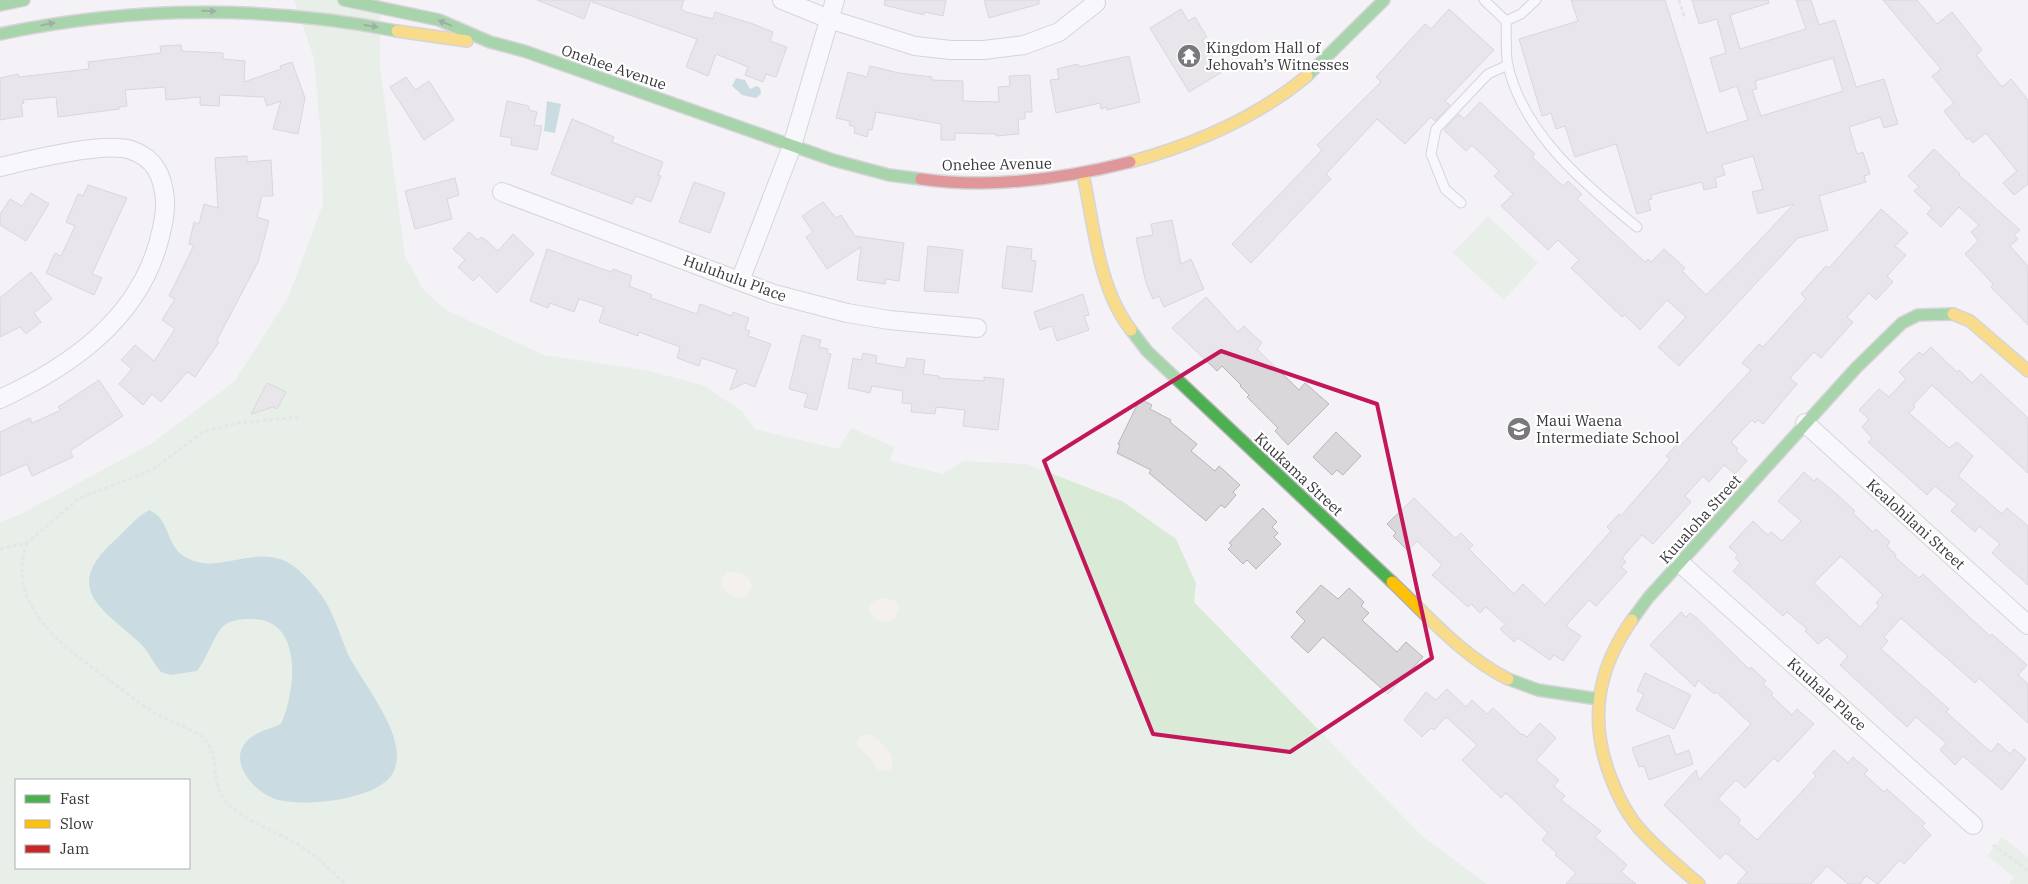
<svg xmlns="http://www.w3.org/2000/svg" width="2028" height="884" font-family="'IBM Plex Serif',serif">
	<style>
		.green { fill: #d9ead7; fill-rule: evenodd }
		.sand { fill: #f3eddb }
		.water { fill: #97c2c5 }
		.building { fill: #d9d7da; stroke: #b8b6b9; fill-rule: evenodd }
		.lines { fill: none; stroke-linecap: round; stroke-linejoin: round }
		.lane-casing { stroke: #b1b0b3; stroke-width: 11 }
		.street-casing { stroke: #b1b0b3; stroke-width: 20 }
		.fast-casing { stroke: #b1b0b3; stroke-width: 14 }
		.slow-casing { stroke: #b1b0b3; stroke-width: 14 }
		.jam-casing { stroke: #b1b0b3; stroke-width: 14 }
		.path { stroke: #d4d4d5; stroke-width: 3; stroke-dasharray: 4 2.5; stroke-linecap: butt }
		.lane { stroke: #fdfdfe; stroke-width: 9 }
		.street { stroke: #fdfdfe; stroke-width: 18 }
		.fast { stroke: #4caf50; stroke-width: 11 }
		.slow { stroke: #ffc107; stroke-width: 11 }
		.jam { stroke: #c62828; stroke-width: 11 }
		.oneway { fill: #3d5a40 }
		.marked { fill: none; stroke: #c2185b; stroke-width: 4; stroke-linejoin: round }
		.labels { text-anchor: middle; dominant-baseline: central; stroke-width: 4.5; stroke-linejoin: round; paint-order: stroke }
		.poi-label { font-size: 15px; fill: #373639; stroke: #fff; text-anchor: start }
		.street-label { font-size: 15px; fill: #373639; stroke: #fff }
	</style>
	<rect width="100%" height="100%" fill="#f4f2f7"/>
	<g class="green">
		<path d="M294 0H380V66L405 256 423 289 446 310 544 355 645 370 703 385 742 411 755 429 838 449 851 428 895 447 889 461 943 474 963 461 1027 464 1122 501 1176 539 1196 583 1194 602 1423 837 1487 884H0V522L19 515 151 444 234 382 288 298 323 204 321 139 314 58ZM16 780H189V868H16Z"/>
		<polygon points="1488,216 1538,263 1504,300 1453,253"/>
		<polygon points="2002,837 2028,857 2028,884 2009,884 2014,877 1987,856"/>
	</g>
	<g class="sand">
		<path d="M728 571C740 572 748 573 752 586L747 596C735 600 728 595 721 586V579Z"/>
		<path d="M887 598 895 601 899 607 895 619 889 622 874 619 868 609C872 601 878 598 887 598Z"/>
		<path d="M870 734C881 741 899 756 890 770L884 771 877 769 871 759 857 746V740L861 735Z"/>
	</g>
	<g class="water">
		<polygon points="736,78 745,80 750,89 757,86 760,88 761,94 756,98 742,95 732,86"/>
		<polygon points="547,101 561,104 555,133 544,131"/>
		<path d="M149 510C172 520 164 546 187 558 219 575 252 545 287 562 299 568 314 585 322 596 334 613 340 636 348 654 363 685 409 736 394 771 381 800 306 807 279 800 257 795 226 763 247 741 255 732 270 729 281 724 296 690 304 619 251 619 241 619 229 620 222 627 212 640 207 658 197 671L171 675 161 672C153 663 149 652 141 644 102 608 61 589 115 540 127 529 135 518 149 510Z"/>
	</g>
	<g class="building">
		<polygon points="537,0 591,0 584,19"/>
		<polygon points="592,0 684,0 681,9 686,12 713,19 715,12 753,24 773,32 770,41 787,47 776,77 766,74 763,82 745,75 748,67 716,54 708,76 686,67 697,39 592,2"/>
		<polygon points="885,0 946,0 943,16 925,12 924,15 884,5"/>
		<polygon points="984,0 1039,0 1039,4 989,18"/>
		<path d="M1571 0H1665L1707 133 1748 120 1737 86 1720 92 1710 58 1726 53 1717 19 1699 24 1692 0H1768L1769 3 1730 15 1740 49 1806 29 1796 0H1811L1819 25 1835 20 1856 87 1884 79 1898 124 1884 128 1880 117 1849 127 1857 154 1863 152 1870 174 1864 176 1866 182 1819 196 1828 230 1798 238 1679 366 1658 347 1686 317 1667 300 1640 330 1625 315 1622 317 1571 268 1579 260 1558 240 1548 250 1501 206 1513 194 1494 176 1499 171 1472 145 1466 151 1444 130 1459 114 1464 119 1480 102 1535 154 1532 157 1563 186 1568 181 1582 194 1577 199 1645 262 1648 259 1651 262 1664 249 1685 268 1682 271 1706 295 1740 261 1794 204 1758 214 1752 192 1763 189 1753 156 1722 165 1725 175 1715 178 1717 187 1704 190 1702 182 1651 195 1652 199 1648 200 1651 210 1637 214 1616 144 1575 157 1565 126 1556 129 1551 113 1542 116 1519 39 1578 21ZM1833 58 1843 91 1761 116 1752 90 1757 89 1755 81Z"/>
		<polygon points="1883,0 1917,0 1937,24 1952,12 1982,50 1976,55 2002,87 2011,79 2028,100 2028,184 2014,195 2003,183 2017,171 1986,133 1973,143 1969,138 1967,140 1944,111 1954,103 1932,76 1941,69"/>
		<polygon points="1181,9 1188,21 1195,17 1207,37 1202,40 1222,72 1189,92 1150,28"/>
		<polygon points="1449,9 1494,50 1445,101 1450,105 1435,121 1431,117 1405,144 1377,119 1326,174 1331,179 1251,263 1232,244 1322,150 1317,145 1381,82 1376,77 1425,24 1431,29"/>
		<polygon points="181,45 182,51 223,53 223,59 245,61 244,82 281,69 280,66 292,62 305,98 298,134 273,129 281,101 267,106 264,97 220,95 219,106 200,105 200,97 166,100 165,87 125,90 127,106 119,107 119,109 58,117 56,97 23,100 24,103 21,104 23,116 0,120 0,78 18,74 19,77 89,69 88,62 161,53 160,46"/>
		<polygon points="1129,56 1140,102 1107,110 1106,107 1101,109 1100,103 1056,113 1050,80 1059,79 1057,69 1078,64 1079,67"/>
		<polygon points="870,66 899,73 932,77 932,80 963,81 963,101 999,102 998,87 1010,86 1009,76 1030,75 1032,112 1025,112 1025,119 1018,119 1019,134 996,136 996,134 955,133 955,140 941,140 941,124 876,112 872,130 869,129 867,137 854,133 855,127 849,125 850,121 836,118 848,72 867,77"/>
		<polygon points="406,77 415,90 429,81 454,120 424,140 390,87"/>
		<polygon points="507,101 529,106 529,110 537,112 534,125 542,126 537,150 511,145 512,138 500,136"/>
		<polygon points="572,119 614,137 612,142 663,162 658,175 661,176 651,202 636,196 632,204 551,174"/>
		<polygon points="1934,149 1960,174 1959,175 2020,230 2014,235 2018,239 2010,246 2028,266 2028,325 1991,287 1993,284 1965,254 1978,241 1971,232 1979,225 1959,207 1941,227 1927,214 1932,208 1914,191 1919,187 1908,176"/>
		<polygon points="247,156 247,162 271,160 273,196 262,196 257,217 269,221 258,262 217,340 219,342 195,377 187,372 161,402 152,394 143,405 119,384 132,369 121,360 135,345 154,361 175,329 162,320 175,299 169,296 194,245 189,244 194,222 199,224 204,204 218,208 215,158"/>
		<polygon points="455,178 459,195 447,199 452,219 415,229 405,191"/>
		<polygon points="694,182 725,193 710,233 679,222"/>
		<polygon points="88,185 127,198 92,274 102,278 94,295 46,273 55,253 61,256 75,226 66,222 78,194 83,196"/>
		<polygon points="31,193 49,204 26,241 0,225 0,214 10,199 22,206"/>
		<polygon points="823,202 836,218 841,215 855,236 904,243 899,281 886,279 885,284 857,280 861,247 827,269 806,237 813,232 802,216"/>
		<polygon points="1881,209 1908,233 1895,246 1906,255 1887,276 1893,282 1876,300 1869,293 1847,317 1853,322 1821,358 1814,352 1790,378 1797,384 1763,424 1758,420 1755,423 1752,420 1731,442 1738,449 1736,451 1747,461 1735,474 1724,465 1709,482 1703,476 1685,496 1691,502 1653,544 1642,535 1622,558 1626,562 1621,567 1627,572 1596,606 1589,600 1566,626 1581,636 1563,661 1554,655 1550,660 1518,638 1514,642 1500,629 1505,624 1486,607 1480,613 1471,604 1468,607 1432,575 1442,565 1417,541 1408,551 1393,536 1396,533 1387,524 1414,498 1455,538 1461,533 1473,545 1469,549 1514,594 1523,584 1545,605 1611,531 1607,527 1619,514 1621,516 1670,459 1666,456 1679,442 1682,444 1751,370 1742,363 1759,344 1763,347 1806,299 1801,294 1826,266 1829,268"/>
		<polygon points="1172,220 1181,264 1191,259 1204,289 1164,307 1159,296 1153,299 1146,283 1136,238 1153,235 1151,224"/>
		<polygon points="469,232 478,240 481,237 486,240 498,251 513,234 534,254 497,293 479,275 473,281 458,267 465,260 453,249"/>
		<polygon points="928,246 963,250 958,293 924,291"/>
		<polygon points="1007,246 1032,249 1031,260 1036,261 1032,292 1002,288"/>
		<polygon points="547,249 611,272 613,269 632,276 629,286 652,295 651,298 697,314 700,304 732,316 733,312 749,318 745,329 750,331 748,336 771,344 755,387 745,383 730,390 737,370 702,358 699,366 677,358 680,347 639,332 638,336 599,322 604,307 579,299 574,312 550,303 548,308 530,301"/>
		<polygon points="31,272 52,299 34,313 41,322 26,334 20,327 0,337 0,298"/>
		<polygon points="1083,294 1089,315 1084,316 1089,330 1057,341 1052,326 1040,330 1034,312"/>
		<polygon points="1206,297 1238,332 1244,326 1262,343 1257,349 1299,390 1305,383 1329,404 1288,445 1275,431 1278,428 1247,397 1249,395 1240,386 1241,385 1222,366 1217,371 1172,328"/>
		<polygon points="802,335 821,340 819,347 828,349 827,353 831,354 817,410 804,407 808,394 789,389"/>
		<polygon points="1931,347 1957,372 1959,370 1972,383 1981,374 2028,418 2028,473 1932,385 1913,405 1915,407 1909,413 1949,448 1957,442 1973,456 1958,476 2002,514 2007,508 2028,526 2028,585 1992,553 2000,544 1979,526 1975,532 1951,511 1957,504 1935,486 1927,495 1868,442 1872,438 1862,427 1869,419 1859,410 1879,389 1889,397 1906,379 1899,372 1919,352 1923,355"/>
		<polygon points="863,353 877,356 876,363 905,368 907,358 925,360 923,374 939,376 939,378 984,381 984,377 1004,379 998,430 963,426 965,410 936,407 935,414 911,412 912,404 902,403 903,391 872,386 870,393 848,388 853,358 861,360"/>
		<polygon points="99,380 123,416 70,451 73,457 32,476 27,464 0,476 0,432 30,418 32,423 61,410 58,407"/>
		<polygon points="267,383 286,392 277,409 273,407 251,414"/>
		<polygon points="1140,399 1152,405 1150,409 1171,420 1170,422 1197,444 1191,451 1215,471 1219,466 1240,485 1233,492 1236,495 1225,508 1221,505 1206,521 1149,473 1151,470 1117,453 1120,445 1118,444"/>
		<polygon points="1336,432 1361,456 1343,475 1337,470 1332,475 1313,457"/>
		<path d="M1804 472 1814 481 1817 478 1840 497 1855 511 1853 513 1873 532 1876 529 1890 542 1887 546 1896 555 1895 557 1919 578 1923 574 1990 636 1992 634 2027 665 2018 675 2028 684V723L1979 678 1975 683 1901 618 1884 637 1888 641 1881 649 1949 709 1946 712 1991 752 1998 743 2010 754 2014 749 2026 759 2002 790 1963 756 1955 765 1940 750 1946 743 1916 717 1907 727 1840 665 1848 656 1827 637 1818 644 1805 631 1807 629 1787 612 1783 616 1733 571 1740 563 1735 558 1738 555 1729 547 1753 521 1768 535 1771 532 1782 541 1801 521 1778 501ZM1841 556 1883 595 1876 603 1879 606 1860 627 1814 583Z"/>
		<polygon points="1263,508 1277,522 1272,527 1278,533 1274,537 1281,544 1256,569 1247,560 1243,564 1228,549 1232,545 1229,543"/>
		<polygon points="1321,585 1338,599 1349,588 1364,602 1361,606 1369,613 1362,620 1397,652 1406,642 1423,657 1388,694 1323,637 1308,653 1291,637 1305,621 1296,612"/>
		<polygon points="1681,612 1686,617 1690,613 1697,618 1749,669 1751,667 1766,681 1763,684 1773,693 1771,695 1792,715 1797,709 1814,724 1778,762 1774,758 1745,788 1736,780 1718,799 1741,820 1738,823 1757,840 1816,776 1813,773 1834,750 1848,763 1853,757 1868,770 1864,774 1884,792 1887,789 1925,823 1922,826 1931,835 1904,864 1900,860 1878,884 1866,876 1860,884 1848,884 1827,866 1811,884 1737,884 1747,872 1726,853 1720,859 1664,805 1696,770 1699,780 1751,724 1716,692 1714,694 1698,680 1695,687 1650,645"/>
		<polygon points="1645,673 1691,695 1674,729 1636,710 1644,694 1637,691"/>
		<polygon points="1447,689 1466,707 1472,700 1487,714 1493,708 1522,735 1523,734 1527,737 1540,723 1556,738 1536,760 1559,780 1554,786 1565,796 1561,800 1601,831 1595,837 1627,865 1621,872 1636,884 1566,884 1576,873 1555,855 1557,853 1542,840 1548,833 1506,793 1501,798 1462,760 1477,745 1446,717 1434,730 1431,728 1422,737 1404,720 1426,692 1436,700"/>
		<polygon points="1669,735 1676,755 1689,750 1693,764 1649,780 1644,766 1639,767 1632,748"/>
	</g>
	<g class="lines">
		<g class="lane-casing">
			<g id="lane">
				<path d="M1484 0 1506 21C1507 35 1505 52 1508 66 1524 134 1585 185 1637 227"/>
				<polyline points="1506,21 1521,14 1536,0"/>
				<polyline points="1461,203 1445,189 1431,154 1436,129 1488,74 1508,65"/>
			</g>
		</g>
		<g class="street-casing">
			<g id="street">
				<polyline points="782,0 829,19 915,46 951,50 984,50 1024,45 1059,32 1096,3"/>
				<path d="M0 167C29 160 105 141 131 150 155 158 163 176 165 200 166 215 162 230 158 244 136 321 69 367 0 399"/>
				<polyline points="502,192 774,294 847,313 889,320 977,328"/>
				<polyline points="740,281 792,146 835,0"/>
				<polyline points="1805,423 2028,625"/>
				<polyline points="1680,563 1973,825"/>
			</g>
		</g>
		<g class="fast-casing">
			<g id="fast">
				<polyline points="344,0 439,20 490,42 524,51 833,160 889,175 921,179"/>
				<polyline points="0,5 24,0"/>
				<path d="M0 34C133 6 264 5 397 31"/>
				<polyline points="1307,76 1384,0"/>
				<polyline points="1131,330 1147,351 1392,582"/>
				<polyline points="1632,620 1648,598 1856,368 1902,323 1918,315 1953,314"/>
				<polyline points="1508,679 1538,690 1598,699"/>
			</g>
		</g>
		<g class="slow-casing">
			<g id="slow">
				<polyline points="397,31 467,41"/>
				<path d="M1130 162C1193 145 1256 118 1307 76"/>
				<path d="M1083 174C1094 225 1098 288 1131 330"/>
				<polyline points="1953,314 1970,321 2028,371"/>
				<path d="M1392 582C1428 616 1463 657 1508 679"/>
				<path d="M1632 620C1599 667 1589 715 1608 770 1615 790 1624 810 1638 827 1656 848 1678 866 1699 884"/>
			</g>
		</g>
		<g class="jam-casing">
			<path id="jam" d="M921 179C990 189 1063 179 1130 162"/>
		</g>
		<g class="path">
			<polyline points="1679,0 1685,19"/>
			<path d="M27 543C4 606 64 647 109 680 125 691 141 706 159 715 171 722 196 730 205 740 220 755 210 783 225 800 246 825 277 830 302 847 318 857 331 872 346 884"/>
			<polyline points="0,549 27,543 78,499 152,470 203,432 237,423 299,417"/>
			<polyline points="1993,845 2028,870"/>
		</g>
		<use href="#lane" class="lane"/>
		<use href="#street" class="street"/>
		<use href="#fast" class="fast"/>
		<use href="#slow" class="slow"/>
		<use href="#jam" class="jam"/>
	</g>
	<defs><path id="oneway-solid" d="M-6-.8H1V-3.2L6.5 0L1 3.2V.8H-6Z" transform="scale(1.25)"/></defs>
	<g class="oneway">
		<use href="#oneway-solid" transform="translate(209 11) rotate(1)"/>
		<use href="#oneway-solid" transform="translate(445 23) rotate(-158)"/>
		<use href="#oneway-solid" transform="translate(48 24) rotate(-11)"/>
		<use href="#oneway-solid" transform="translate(371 26) rotate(9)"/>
	</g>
	<path d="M0 0H2028V884H0ZM1221 351 1377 404 1432 658 1290 752 1153 734 1044 461Z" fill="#f4f2f7" fill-opacity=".55" fill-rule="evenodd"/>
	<path class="marked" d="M1221 351 1377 404 1432 658 1290 752 1153 734 1044 461Z"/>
	<defs>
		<g id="temple-disc" transform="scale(1.25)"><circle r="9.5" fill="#79787c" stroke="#fff"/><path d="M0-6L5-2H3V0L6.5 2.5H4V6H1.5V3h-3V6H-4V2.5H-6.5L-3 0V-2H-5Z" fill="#fff"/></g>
		<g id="school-disc" transform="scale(1.25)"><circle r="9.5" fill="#79787c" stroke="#fff"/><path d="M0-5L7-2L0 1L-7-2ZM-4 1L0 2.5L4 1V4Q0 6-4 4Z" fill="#fff"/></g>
	</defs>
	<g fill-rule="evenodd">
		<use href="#temple-disc" x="1189" y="56"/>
		<use href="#school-disc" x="1519" y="429"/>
	</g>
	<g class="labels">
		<g class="poi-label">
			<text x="1206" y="47">Kingdom Hall of<tspan x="1206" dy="17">Jehovah’s Witnesses</tspan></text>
			<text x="1536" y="420">Maui Waena<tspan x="1536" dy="17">Intermediate School</tspan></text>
		</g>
		<g class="street-label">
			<text transform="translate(614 67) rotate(19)">Onehee Avenue</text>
			<text transform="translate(997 164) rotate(-1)">Onehee Avenue</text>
			<text transform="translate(735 278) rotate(20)">Huluhulu Place</text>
			<text transform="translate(1299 474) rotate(43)">Kuukama Street</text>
			<text transform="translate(1700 519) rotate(-48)">Kuualoha Street</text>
			<text transform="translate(1916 524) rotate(42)">Kealohilani Street</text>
			<text transform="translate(1827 694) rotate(42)">Kuuhale Place</text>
		</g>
	</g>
	<rect x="15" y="779" width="175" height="90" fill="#ffffff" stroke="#afafb0"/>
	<rect x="25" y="795" width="25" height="8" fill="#4caf50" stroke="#afafb0"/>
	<text x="60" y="804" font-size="15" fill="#373639">Fast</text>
	<rect x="25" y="820" width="25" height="8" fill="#ffc107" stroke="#afafb0"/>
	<text x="60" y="829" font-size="15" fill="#373639">Slow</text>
	<rect x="25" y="845" width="25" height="8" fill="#c62828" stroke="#afafb0"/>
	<text x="60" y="854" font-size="15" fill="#373639">Jam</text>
</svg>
